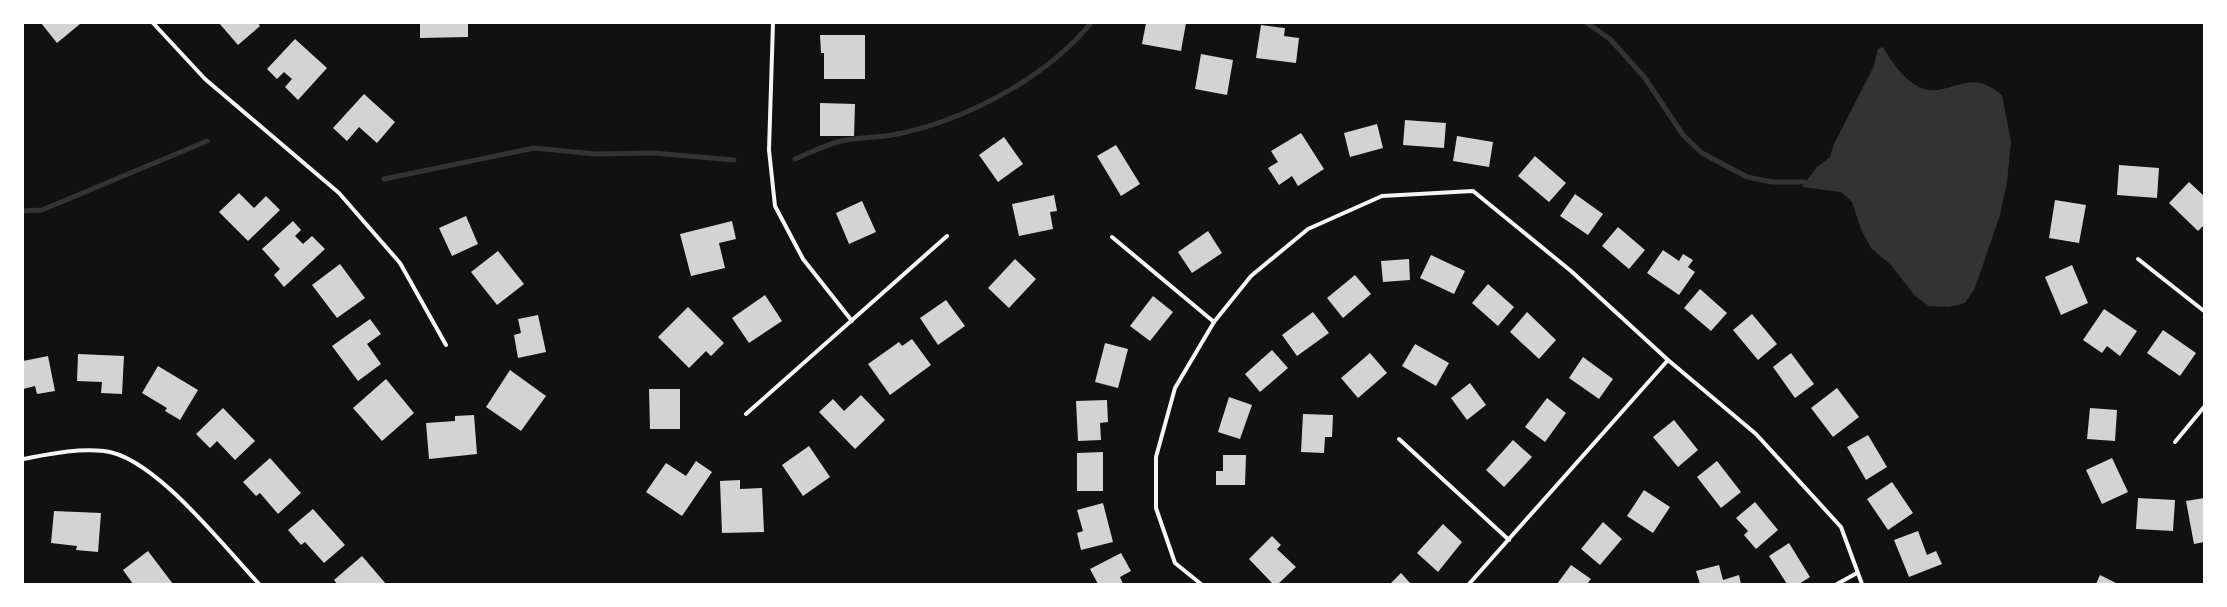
<svg xmlns="http://www.w3.org/2000/svg" width="2227" height="607" font-family="'Crimson Pro',serif">
	<style>
		.water { fill: #333 }
		.lines { fill: none; stroke-linecap: round; stroke-linejoin: round }
		.stream { stroke: #333; stroke-width: 5 }
		.building { fill: #d3d3d3 }
		.minor { stroke: #f5f5f5; stroke-width: 4 }
	</style>
	<rect width="100%" height="100%" fill="#111"/>
	<path class="water" d="M1883 47C1893 65 1913 94 1938 90 1967 84 1976 74 2002 95L2011 142 2007 182 2000 215 1975 288 1965 303 1949 307 1929 306 1915 296 1892 266 1871 248 1861 229 1852 202 1841 192 1802 187 1816 168 1830 157 1834 144 1874 66 1878 49Z"/>
	<g class="lines">
		<g class="stream">
			<polyline points="1587,23 1610,39 1645,78 1683,135 1702,153 1747,177 1772,182 1804,182"/>
			<path d="M795 159C810 153 825 145 841 141 857 137 875 138 892 135 963 122 1045 79 1091 23"/>
			<polyline points="384,179 534,148 595,154 653,153 734,160"/>
			<polyline points="23,211 42,210 207,141"/>
		</g>
	</g>
	<g class="building">
		<polygon points="41,23 79,23 80,24 57,43"/>
		<polygon points="219,23 258,23 260,26 238,45"/>
		<polygon points="420,23 468,23 468,37 420,38"/>
		<polygon points="1146,23 1186,23 1181,51 1142,44"/>
		<polygon points="1261,25 1285,28 1284,36 1299,38 1296,63 1256,58"/>
		<polygon points="820,35 865,35 865,79 824,79 824,53 821,53"/>
		<polygon points="295,39 327,68 298,100 285,87 292,79 284,72 277,79 267,69"/>
		<polygon points="1201,54 1233,60 1227,95 1195,89"/>
		<polygon points="364,94 395,122 377,143 359,127 347,141 333,128"/>
		<polygon points="820,103 855,104 854,136 820,136"/>
		<polygon points="1405,120 1446,123 1444,148 1403,145"/>
		<polygon points="1377,124 1383,148 1350,157 1344,133"/>
		<polygon points="1301,133 1324,169 1298,186 1292,176 1279,185 1268,168 1278,162 1271,151"/>
		<polygon points="1457,136 1493,142 1489,167 1453,161"/>
		<polygon points="1004,137 1023,164 998,182 979,155"/>
		<polygon points="1116,145 1140,184 1121,196 1097,156"/>
		<polygon points="1535,156 1566,183 1549,202 1518,176"/>
		<polygon points="2119,165 2159,168 2157,198 2117,195"/>
		<polygon points="2189,182 2204,196 2204,225 2198,231 2169,203"/>
		<polygon points="239,193 254,208 266,196 280,210 248,241 219,212"/>
		<polygon points="1575,194 1603,214 1588,235 1560,216"/>
		<polygon points="1054,195 1057,211 1050,212 1053,229 1019,236 1012,204"/>
		<polygon points="2055,200 2086,205 2079,243 2049,238"/>
		<polygon points="862,201 876,232 849,244 836,213"/>
		<polygon points="466,216 478,244 452,256 439,228"/>
		<polygon points="293,221 301,230 295,236 303,244 312,236 325,249 284,287 274,275 280,269 262,249"/>
		<polygon points="732,221 736,239 719,243 725,268 691,276 680,234"/>
		<polygon points="1618,227 1645,250 1629,269 1602,246"/>
		<polygon points="1208,231 1222,253 1192,273 1178,252"/>
		<polygon points="1663,250 1679,261 1683,254 1693,260 1688,267 1695,272 1679,295 1647,273"/>
		<polygon points="498,251 524,284 497,305 471,272"/>
		<polygon points="1431,255 1465,271 1454,294 1420,278"/>
		<polygon points="1015,259 1036,279 1009,308 988,288"/>
		<polygon points="1409,259 1410,280 1383,282 1381,261"/>
		<polygon points="340,264 365,298 337,318 312,285"/>
		<polygon points="2072,265 2088,303 2061,315 2045,277"/>
		<polygon points="1355,275 1371,294 1343,318 1327,298"/>
		<polygon points="1488,284 1514,307 1498,326 1472,303"/>
		<polygon points="1700,289 1727,313 1711,331 1684,308"/>
		<polygon points="765,295 782,321 749,343 732,318"/>
		<polygon points="1153,296 1173,312 1150,341 1130,326"/>
		<polygon points="946,300 965,326 938,345 920,318"/>
		<polygon points="688,307 724,343 711,356 706,351 689,368 658,337"/>
		<polygon points="2104,309 2137,331 2120,356 2107,346 2102,353 2083,340"/>
		<polygon points="1313,312 1329,333 1297,356 1282,335"/>
		<polygon points="1527,312 1556,340 1539,359 1510,332"/>
		<polygon points="1752,314 1777,344 1758,360 1733,330"/>
		<polygon points="538,315 546,352 518,358 514,335 521,333 518,319"/>
		<polygon points="370,319 381,334 367,344 381,364 358,381 332,346"/>
		<polygon points="2163,330 2196,353 2180,376 2147,353"/>
		<polygon points="912,339 931,365 890,395 868,364 899,342 902,346"/>
		<polygon points="1105,343 1128,349 1118,388 1095,382"/>
		<polygon points="1415,344 1449,363 1436,386 1402,366"/>
		<polygon points="1272,350 1288,368 1260,392 1245,374"/>
		<polygon points="1370,353 1387,373 1358,398 1341,378"/>
		<polygon points="1791,353 1814,384 1795,398 1773,367"/>
		<polygon points="78,354 124,356 122,394 101,393 102,382 77,381"/>
		<polygon points="48,356 55,391 37,394 35,386 23,389 23,361"/>
		<polygon points="1583,357 1613,379 1599,399 1569,378"/>
		<polygon points="158,366 198,390 180,420 165,411 167,408 142,393"/>
		<polygon points="510,370 546,396 521,431 486,407"/>
		<polygon points="386,379 414,413 382,441 353,408"/>
		<polygon points="1470,383 1486,405 1467,420 1451,398"/>
		<polygon points="1837,388 1859,417 1833,437 1811,408"/>
		<polygon points="649,389 680,389 680,429 650,429"/>
		<polygon points="861,395 885,420 855,449 819,412 833,399 844,411"/>
		<polygon points="1229,397 1252,405 1240,439 1218,432"/>
		<polygon points="1547,398 1566,413 1545,442 1525,427"/>
		<polygon points="1107,400 1108,422 1100,423 1101,440 1078,441 1076,401"/>
		<polygon points="223,408 255,441 235,460 217,441 210,448 196,434"/>
		<polygon points="2090,408 2117,410 2115,441 2087,439"/>
		<polygon points="1303,414 1333,415 1332,437 1325,437 1324,453 1301,452"/>
		<polygon points="474,415 477,454 429,459 426,423 455,421 455,416"/>
		<polygon points="1674,420 1698,450 1678,467 1653,437"/>
		<polygon points="1868,435 1887,467 1866,480 1847,447"/>
		<polygon points="1513,440 1532,457 1504,487 1486,470"/>
		<polygon points="809,446 830,477 803,496 782,465"/>
		<polygon points="1103,452 1103,491 1077,491 1077,453"/>
		<polygon points="1223,455 1246,455 1245,485 1216,485 1216,471 1223,471"/>
		<polygon points="270,458 301,493 278,514 260,493 256,496 243,482"/>
		<polygon points="2112,458 2128,492 2102,504 2086,470"/>
		<polygon points="696,461 712,472 682,516 646,492 666,463 686,476"/>
		<polygon points="1717,461 1741,492 1721,508 1697,477"/>
		<polygon points="740,480 740,489 762,488 764,532 722,533 720,481"/>
		<polygon points="1892,482 1913,513 1888,530 1867,499"/>
		<polygon points="1644,490 1670,507 1653,533 1627,516"/>
		<polygon points="2138,498 2175,500 2173,531 2136,529"/>
		<polygon points="2204,498 2204,542 2194,544 2186,501"/>
		<polygon points="1755,502 1778,530 1756,549 1744,535 1748,531 1736,518"/>
		<polygon points="1103,503 1113,542 1081,550 1077,533 1083,531 1077,510"/>
		<polygon points="313,509 345,545 324,563 305,542 301,545 288,530"/>
		<polygon points="54,511 101,513 98,552 76,550 77,546 51,543"/>
		<polygon points="1603,522 1622,539 1600,565 1581,549"/>
		<polygon points="1443,524 1462,542 1438,572 1417,553"/>
		<polygon points="1918,531 1927,555 1936,551 1942,564 1909,577 1894,540"/>
		<polygon points="1272,536 1281,545 1277,549 1296,567 1278,584 1273,584 1249,559"/>
		<polygon points="1789,543 1810,577 1799,584 1787,584 1769,556"/>
		<polygon points="148,551 173,584 133,584 123,570"/>
		<polygon points="1121,553 1131,571 1120,577 1123,584 1098,584 1090,569"/>
		<polygon points="362,556 386,584 337,584 334,580"/>
		<polygon points="1571,565 1591,579 1587,584 1557,584"/>
		<polygon points="1719,565 1723,580 1739,575 1741,584 1700,584 1696,571"/>
		<polygon points="1401,573 1411,584 1390,584"/>
		<polygon points="2100,575 2118,584 2096,584"/>
	</g>
	<g class="lines">
		<g class="minor">
			<polyline points="153,23 205,79 339,193 400,263 446,345"/>
			<polyline points="773,23 769,150 775,206 803,259 852,321"/>
			<polyline points="1112,237 1214,322"/>
			<polyline points="2138,259 2204,311"/>
			<polyline points="746,414 947,236"/>
			<polyline points="1399,439 1509,540"/>
			<polyline points="2175,442 2204,407"/>
			<path d="M23 459C50 454 77 448 104 451 154 456 225 548 259 584"/>
			<polyline points="1201,584 1175,563 1156,508 1156,457 1175,388 1214,322 1251,276 1308,229 1382,196 1473,191 1571,271 1668,360 1756,434 1841,527 1862,584"/>
			<polyline points="1469,584 1668,360"/>
			<polyline points="1837,584 1857,573"/>
		</g>
	</g>
	<rect width="2227" height="607" fill="none" stroke="#ffffff" stroke-width="48"/>
</svg>
